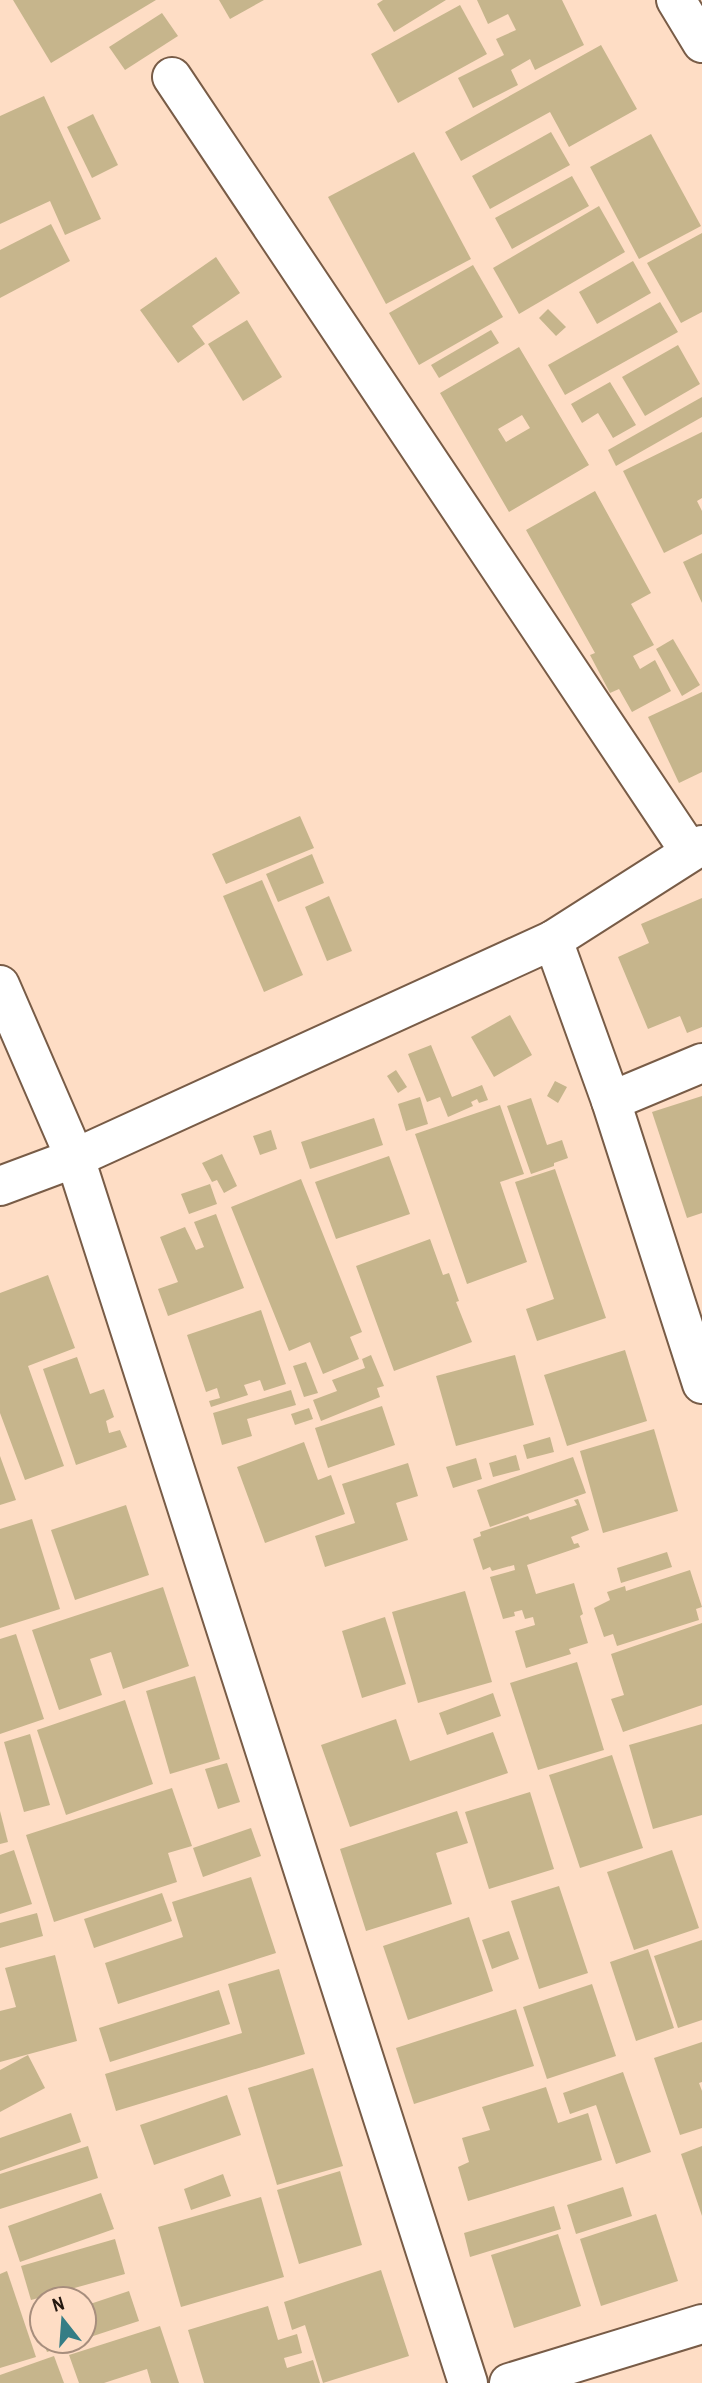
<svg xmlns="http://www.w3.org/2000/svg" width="702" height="2383" font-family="'Archivo Narrow',sans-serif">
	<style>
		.building { fill: #c6b58c; fill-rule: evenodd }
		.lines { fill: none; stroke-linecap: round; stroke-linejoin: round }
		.minor-casing { stroke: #785c47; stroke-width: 42 }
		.tertiary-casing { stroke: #785c47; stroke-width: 42 }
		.minor { stroke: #fff; stroke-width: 38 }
		.tertiary { stroke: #fff; stroke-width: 38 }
	</style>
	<rect width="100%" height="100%" fill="#feddc5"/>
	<g class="building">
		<polygon points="13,0 156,0 51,63"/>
		<polygon points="219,0 264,0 230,19"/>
		<polygon points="383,0 446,0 394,32 377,4"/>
		<polygon points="477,0 562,0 584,45 535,70 530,59 511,70 518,85 473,108 458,78 504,55 496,39 516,30 508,14 488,24"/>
		<polygon points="460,5 487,54 398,103 371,54"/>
		<polygon points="162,13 178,36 125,70 109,47"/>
		<polygon points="601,45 637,109 569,147 550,112 461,161 445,132"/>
		<polygon points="44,96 101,219 65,235 50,201 0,224 0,116"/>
		<polygon points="93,114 118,165 92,178 67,127"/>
		<polygon points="551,132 570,165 490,209 472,176"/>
		<polygon points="651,134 701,226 639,259 590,167"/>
		<polygon points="414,152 471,259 386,304 328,197"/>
		<polygon points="572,176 589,206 512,249 495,218"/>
		<polygon points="599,206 625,252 519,314 493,268"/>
		<polygon points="51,224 70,261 0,298 0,250"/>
		<polygon points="702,233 702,312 681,323 647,263"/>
		<polygon points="216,257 240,293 192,326 205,344 178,363 140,310"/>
		<polygon points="633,261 651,293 597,324 579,292"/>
		<polygon points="473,265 503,317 419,365 389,313"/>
		<polygon points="660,302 678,332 565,395 548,365"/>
		<polygon points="548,309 566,327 556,336 539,318"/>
		<polygon points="247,320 282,377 243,401 208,344"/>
		<polygon points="491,330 499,343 439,378 431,365"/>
		<polygon points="678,345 700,384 645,416 622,377"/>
		<path d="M519 347 589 465 509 512 440 393ZM522 415 530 428 506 442 498 429Z"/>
		<polygon points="610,382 636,425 613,438 598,413 582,423 571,404"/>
		<polygon points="702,397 702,417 616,466 608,450"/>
		<polygon points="702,432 702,498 697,501 702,511 702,534 664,553 623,471"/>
		<polygon points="595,491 651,593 631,604 654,645 633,656 640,669 655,660 671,691 632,712 619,689 610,693 590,655 595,653 526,530"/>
		<polygon points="702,553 702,603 683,562"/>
		<polygon points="673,639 700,685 682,696 656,649"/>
		<polygon points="702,692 702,772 679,783 648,717"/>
		<polygon points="300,816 314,848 226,884 212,854"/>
		<polygon points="312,854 324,883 278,902 266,874"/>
		<polygon points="262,880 303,975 264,992 223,896"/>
		<polygon points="329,896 352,951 327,961 305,907"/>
		<polygon points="702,898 702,1027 687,1033 680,1016 648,1029 618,957 649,943 641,924"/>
		<polygon points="510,1015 532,1055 494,1077 471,1037"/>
		<polygon points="431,1045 452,1097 482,1085 488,1100 479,1103 477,1099 471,1102 473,1106 448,1117 440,1097 427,1102 408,1054"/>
		<polygon points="396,1070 407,1087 398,1093 387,1076"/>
		<polygon points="555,1081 567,1087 558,1103 547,1096"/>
		<polygon points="702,1096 702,1213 687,1218 652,1112"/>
		<polygon points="420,1097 428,1124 406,1131 398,1104"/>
		<polygon points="531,1098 547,1145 562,1140 568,1158 554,1163 554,1166 531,1174 507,1106"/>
		<polygon points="500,1105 524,1174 500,1182 527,1262 467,1284 415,1134"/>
		<polygon points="374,1118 383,1145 310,1169 301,1142"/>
		<polygon points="271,1130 277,1149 260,1155 253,1136"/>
		<polygon points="222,1154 237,1186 224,1193 217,1180 212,1182 202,1163"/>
		<polygon points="389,1156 410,1214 336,1239 315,1182"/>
		<polygon points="555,1169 606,1318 537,1341 526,1309 554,1299 515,1182"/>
		<polygon points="301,1179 362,1332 350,1337 359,1359 323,1374 310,1342 289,1351 231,1207"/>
		<polygon points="210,1184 217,1204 189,1214 181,1194"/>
		<polygon points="216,1214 244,1288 168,1316 158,1289 178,1282 160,1237 185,1227 196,1250 204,1247 194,1222"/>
		<polygon points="430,1239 443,1275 449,1273 459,1301 456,1302 472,1342 394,1371 356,1266"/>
		<polygon points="48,1275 75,1348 28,1366 64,1466 25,1480 0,1413 0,1293"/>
		<polygon points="261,1310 286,1384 264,1391 260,1380 244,1385 248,1395 211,1407 209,1401 220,1398 217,1388 206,1392 187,1335"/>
		<polygon points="625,1350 647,1421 567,1446 544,1375"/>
		<polygon points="371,1355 384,1386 377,1388 380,1397 321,1421 313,1400 337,1391 332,1380 365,1368 362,1359"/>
		<polygon points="515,1355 534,1425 456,1446 436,1376"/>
		<polygon points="77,1357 90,1394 104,1389 114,1417 106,1421 109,1433 120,1430 127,1447 76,1465 43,1369"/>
		<polygon points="306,1362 318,1393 304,1397 293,1366"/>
		<polygon points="291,1390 296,1405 247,1419 252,1436 222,1445 213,1413"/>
		<polygon points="382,1406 395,1445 328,1468 315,1428"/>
		<polygon points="309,1408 313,1419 295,1425 291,1414"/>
		<polygon points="654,1429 678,1511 603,1533 580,1451"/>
		<polygon points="550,1437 554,1452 527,1459 523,1445"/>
		<polygon points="304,1442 318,1480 331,1475 345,1514 265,1543 237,1467"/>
		<polygon points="516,1455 520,1470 493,1477 489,1463"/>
		<polygon points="0,1456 16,1500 0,1505"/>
		<polygon points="573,1457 586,1493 490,1527 477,1490"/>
		<polygon points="476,1458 482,1479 453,1488 446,1467"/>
		<polygon points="408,1463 418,1496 396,1503 408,1540 325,1567 315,1536 355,1523 342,1484"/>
		<polygon points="578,1499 589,1530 571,1537 574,1544 578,1543 580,1547 527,1565 536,1594 574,1583 583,1614 580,1616 588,1643 569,1649 571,1654 526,1668 515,1631 535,1625 533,1617 525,1619 522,1610 514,1612 515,1616 503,1619 490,1577 515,1570 514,1565 492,1571 490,1567 483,1570 473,1539 481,1536 480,1532 528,1516 530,1520 577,1505 574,1500"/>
		<polygon points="126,1505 149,1575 75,1600 51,1530"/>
		<polygon points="32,1519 60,1609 0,1628 0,1529"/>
		<polygon points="667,1552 672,1567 621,1583 617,1568"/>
		<polygon points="690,1570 702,1607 696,1609 699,1620 617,1646 613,1634 604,1637 594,1608 610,1600 607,1592 625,1586 626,1591"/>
		<polygon points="163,1587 189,1666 123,1689 111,1652 90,1659 102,1695 59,1710 32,1630"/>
		<polygon points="465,1591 492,1682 418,1703 392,1612"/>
		<polygon points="385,1617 406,1684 362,1698 342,1631"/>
		<polygon points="702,1623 702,1705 623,1732 611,1699 624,1695 611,1654"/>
		<polygon points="16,1634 44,1719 0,1734 0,1639"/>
		<polygon points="577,1662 604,1750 538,1770 510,1683"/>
		<polygon points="195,1676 220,1759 170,1774 146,1691"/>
		<polygon points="493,1693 501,1716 447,1735 439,1713"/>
		<polygon points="125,1700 153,1784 66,1815 37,1730"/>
		<polygon points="396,1719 410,1761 493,1732 508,1773 350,1827 321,1745"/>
		<polygon points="702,1724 702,1815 653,1829 629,1745"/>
		<polygon points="30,1734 50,1805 24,1812 4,1742"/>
		<polygon points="612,1755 643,1848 580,1868 549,1775"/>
		<polygon points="227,1763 240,1802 218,1809 205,1769"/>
		<polygon points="172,1788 192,1846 168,1853 177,1882 54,1922 26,1835"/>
		<polygon points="530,1792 554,1869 489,1889 465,1812"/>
		<polygon points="0,1811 8,1842 0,1844"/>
		<polygon points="457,1811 468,1843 436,1853 452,1904 366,1931 340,1849"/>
		<polygon points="251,1828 261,1856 203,1877 193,1848"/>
		<polygon points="14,1850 32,1904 0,1914 0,1855"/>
		<polygon points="672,1850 699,1928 634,1950 607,1872"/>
		<polygon points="251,1877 276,1953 118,2004 105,1963 183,1937 172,1902"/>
		<polygon points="559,1886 588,1973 539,1989 511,1901"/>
		<polygon points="162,1893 172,1921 94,1948 84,1919"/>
		<polygon points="37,1913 43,1936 0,1948 0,1923"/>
		<polygon points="469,1917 493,1991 408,2020 383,1946"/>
		<polygon points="509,1931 519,1959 492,1969 482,1940"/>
		<polygon points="702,1940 702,2020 678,2028 654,1956"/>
		<polygon points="648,1949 674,2028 636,2041 610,1962"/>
		<polygon points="55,1955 77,2041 0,2062 0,2011 16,2007 5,1968"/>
		<polygon points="279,1969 305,2054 116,2111 105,2074 242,2033 228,1984"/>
		<polygon points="592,1984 616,2056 547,2079 523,2007"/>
		<polygon points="219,1990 230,2024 110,2062 99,2028"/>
		<polygon points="516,2009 534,2066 414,2104 396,2048"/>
		<polygon points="702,2042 702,2082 699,2083 702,2091 702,2128 680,2135 654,2058"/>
		<polygon points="28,2055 45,2088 0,2112 0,2070"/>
		<polygon points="313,2068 343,2166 277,2185 248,2088"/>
		<polygon points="623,2072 651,2152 616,2164 596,2105 570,2114 563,2093"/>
		<polygon points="546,2087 558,2123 588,2113 602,2160 468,2201 458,2167 469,2162 462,2138 490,2130 482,2107"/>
		<polygon points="227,2095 241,2135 154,2165 140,2125"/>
		<polygon points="71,2113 81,2142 0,2171 0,2138"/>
		<polygon points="88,2146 98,2178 0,2209 0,2174"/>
		<polygon points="702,2146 702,2216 681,2154"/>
		<polygon points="340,2171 362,2245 299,2264 277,2190"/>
		<polygon points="223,2174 231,2196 191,2210 184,2189"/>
		<polygon points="623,2187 632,2216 576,2234 567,2205"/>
		<polygon points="101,2193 114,2229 20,2262 8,2226"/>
		<polygon points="261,2197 284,2277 181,2307 158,2227"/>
		<polygon points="554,2206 561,2229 470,2257 464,2233"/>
		<polygon points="656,2214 678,2281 601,2306 580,2239"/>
		<polygon points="558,2234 581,2306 514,2328 491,2255"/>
		<polygon points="115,2239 125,2274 31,2300 21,2266"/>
		<polygon points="381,2270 409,2356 323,2383 305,2325 292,2330 284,2302"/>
		<polygon points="7,2271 36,2357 0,2368 0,2274"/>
		<polygon points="129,2291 139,2321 84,2339 84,2306"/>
		<polygon points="268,2306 278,2340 297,2334 302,2353 284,2358 287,2368 313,2360 320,2383 204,2383 188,2330"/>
		<polygon points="160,2326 179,2383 151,2383 147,2369 104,2383 79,2383 69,2355"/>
		<polygon points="43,2341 78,2341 47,2352"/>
		<polygon points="54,2356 64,2383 0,2383 0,2375"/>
	</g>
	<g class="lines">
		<g class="minor-casing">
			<g id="minor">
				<polyline points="676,0 702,43"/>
				<polyline points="172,77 690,852"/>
				<polyline points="553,940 611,1101 702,1384"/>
				<polyline points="0,985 75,1158 468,2383"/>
				<polyline points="611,1101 702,1063"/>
			</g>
		</g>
		<g class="tertiary-casing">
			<g id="tertiary">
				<polyline points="0,1186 75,1158 553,940 702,845"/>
				<polyline points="509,2383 702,2324"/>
			</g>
		</g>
		<use href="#minor" class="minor"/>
		<use href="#tertiary" class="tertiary"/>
	</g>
	<g transform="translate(63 2320) rotate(343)"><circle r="33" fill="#feddc5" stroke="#a78e7d" stroke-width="2"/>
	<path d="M0-5L12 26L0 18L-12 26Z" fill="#357d85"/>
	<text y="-10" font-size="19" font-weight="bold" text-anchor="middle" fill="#241810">N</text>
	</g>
</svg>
